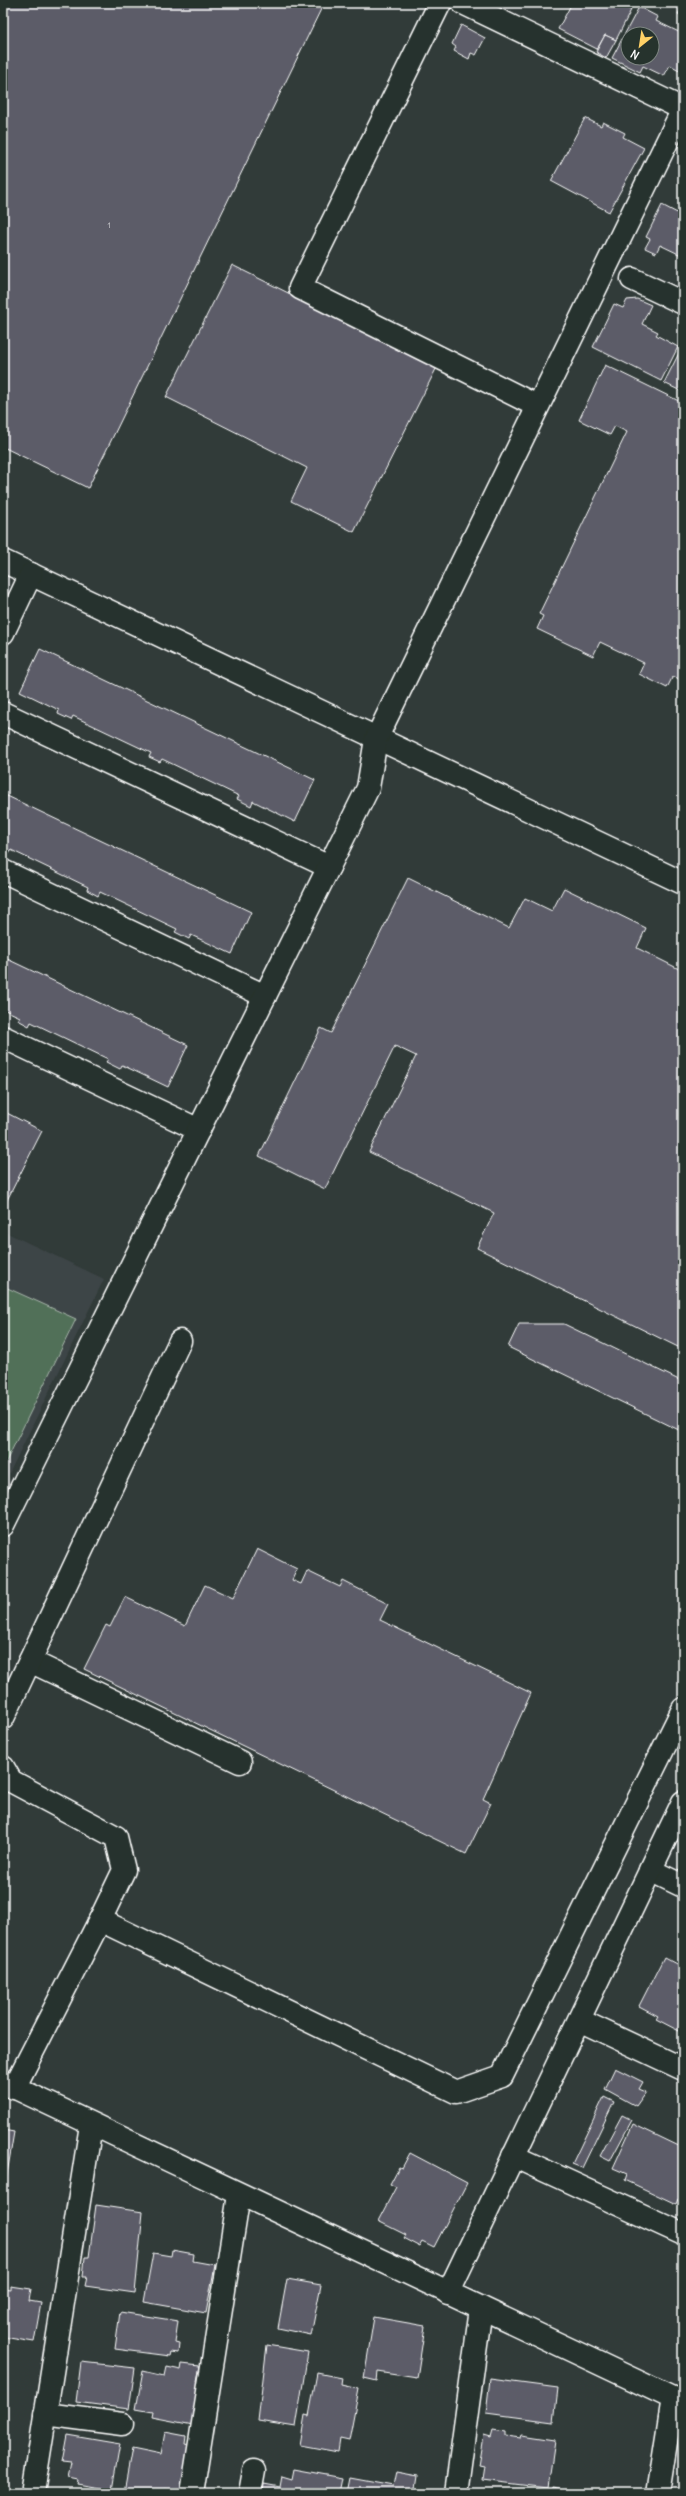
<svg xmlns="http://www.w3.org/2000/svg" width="686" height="2496" font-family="Delius,sans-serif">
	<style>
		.built { fill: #3e4547 }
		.green { fill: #516f58; stroke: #a8b7ac }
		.building { fill: #5b5b68; stroke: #fff; fill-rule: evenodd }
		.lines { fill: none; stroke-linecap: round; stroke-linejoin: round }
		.minor-casing { stroke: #fff; stroke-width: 25 }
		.minor { stroke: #26332d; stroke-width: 22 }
		.labels { text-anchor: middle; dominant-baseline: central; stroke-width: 3; stroke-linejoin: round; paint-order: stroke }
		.number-label { font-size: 8px; fill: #d6d6d9 }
	</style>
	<rect width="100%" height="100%" fill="#313b39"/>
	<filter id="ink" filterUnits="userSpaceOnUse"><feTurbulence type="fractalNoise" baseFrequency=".025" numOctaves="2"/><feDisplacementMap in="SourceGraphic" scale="8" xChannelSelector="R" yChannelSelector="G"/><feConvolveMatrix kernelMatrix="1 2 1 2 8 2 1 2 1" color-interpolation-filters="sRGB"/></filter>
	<g filter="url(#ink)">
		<polygon class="built" points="3,1231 104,1279 3,1486"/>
		<polygon class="green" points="3,1286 76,1319 3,1468"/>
		<g class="building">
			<polygon points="3,3 324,3 88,488 3,447"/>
			<polygon points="572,3 617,3 631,10 616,40 605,35 597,49 558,29"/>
			<polygon points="683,5 683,16 678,14"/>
			<path d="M639 7 658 17 656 21 683 34V66L681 71 670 65 664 76 643 66 640 72 612 58ZM628 34H652V58H628Z"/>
			<polygon points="461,25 485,38 476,55 471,53 469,59 454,51 456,47 452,44"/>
			<polygon points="605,35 616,40 606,58 596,52"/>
			<polygon points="585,118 601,126 603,122 625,133 623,137 644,148 609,212 551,181"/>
			<polygon points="662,205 683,216 683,256 660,245 656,253 645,248 650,239 646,237"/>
			<polygon points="232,265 437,367 354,532 291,501 307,468 166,397"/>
			<polygon points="637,299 651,305 642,324 658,332 656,335 678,347 661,381 593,347 614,304 623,308 627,300"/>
			<polygon points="683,345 683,392 664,383"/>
			<polygon points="605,365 683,403 683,681 673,676 667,688 639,674 644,663 600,642 593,656 537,629 543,616 539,614 627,432 615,426 610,435 579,420"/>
			<polygon points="40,649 315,780 295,822 253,801 251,806 237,799 239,796 162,759 160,762 149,757 151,753 73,716 71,720 58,714 59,710 20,691"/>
			<polygon points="3,794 251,912 232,954 191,935 189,939 175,932 177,929 100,892 98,896 87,890 88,887 11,850 8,854 3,851"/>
			<polygon points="408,878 509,928 525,898 552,911 564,888 646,928 637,948 683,971 683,1343 680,1348 477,1248 494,1213 369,1152 416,1056 395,1046 325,1189 259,1156 321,1028 331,1033"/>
			<polygon points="3,957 188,1045 168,1087 122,1065 120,1069 106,1062 108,1059 31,1022 29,1026 18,1020 20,1017 3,1009"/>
			<polygon points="3,1111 42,1131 5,1204 3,1203"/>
			<polygon points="519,1324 564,1324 683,1382 683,1432 508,1347"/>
			<polygon points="257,1549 297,1569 292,1580 301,1584 307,1571 340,1587 343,1581 388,1604 380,1620 531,1693 483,1799 491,1803 466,1854 84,1669 106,1625 110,1627 125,1597 185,1626 205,1585 233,1598"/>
			<polygon points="664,1957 683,1967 683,2033 656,2019 658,2016 639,2006"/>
			<polygon points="615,2068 643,2082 639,2089 646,2092 636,2106 605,2089"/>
			<polygon points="604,2097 614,2102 582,2168 572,2164"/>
			<polygon points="622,2115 632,2120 610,2161 600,2156"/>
			<polygon points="633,2124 683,2148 683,2201 678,2199 676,2204 625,2180 627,2174 613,2168"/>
			<polygon points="3,2130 14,2132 3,2198"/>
			<polygon points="410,2153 467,2183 434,2247 422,2241 419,2246 404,2238 406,2235 378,2221 396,2187 390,2184 399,2167 402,2168"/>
			<polygon points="96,2205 143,2212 135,2293 85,2286 87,2277 83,2277 85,2257 89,2257"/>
			<polygon points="172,2250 194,2254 193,2261 215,2265 206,2313 144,2302 153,2253 171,2256"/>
			<polygon points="287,2279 321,2285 311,2335 278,2328"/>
			<polygon points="11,2286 31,2289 29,2301 41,2303 34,2342 3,2337 3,2289 11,2290"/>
			<polygon points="120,2312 178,2321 175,2343 179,2344 178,2353 170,2352 169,2356 115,2349"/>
			<polygon points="374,2317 425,2326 417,2378 378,2372 377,2381 364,2378"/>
			<polygon points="267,2345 308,2352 296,2427 258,2421"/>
			<polygon points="81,2362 135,2368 129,2409 76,2402"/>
			<polygon points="182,2364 200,2366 197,2381 201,2382 193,2425 152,2417 153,2412 136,2409 143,2371 165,2376 167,2367 181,2370"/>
			<polygon points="317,2373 342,2378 341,2385 359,2389 349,2441 340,2439 338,2452 300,2445 305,2415 309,2416"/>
			<polygon points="490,2379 558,2388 554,2422 486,2413"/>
			<polygon points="493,2430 505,2432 505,2436 521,2438 522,2435 555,2440 548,2488 482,2480 484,2467 479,2466 484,2435 491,2437"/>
			<polygon points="165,2432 186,2436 185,2444 190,2445 181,2492 165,2489 164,2493 124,2492 132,2448 161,2454"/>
			<polygon points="67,2435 120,2444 112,2490 77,2484 78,2480 68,2478 71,2463 62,2462"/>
			<polygon points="294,2469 343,2478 340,2493 263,2493 264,2484 280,2487 282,2476 292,2479"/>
			<polygon points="396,2471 418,2475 416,2488 431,2493 347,2493 350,2478 393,2486"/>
			<polygon points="553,2487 587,2493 552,2493"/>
		</g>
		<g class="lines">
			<g class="minor-casing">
				<g id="minor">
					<polyline points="440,3 300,288 537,406"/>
					<polyline points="463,3 683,109"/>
					<polyline points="632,279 683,303"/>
					<polyline points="3,561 683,883"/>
					<polyline points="3,633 31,574"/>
					<polyline points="3,713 329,867"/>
					<polyline points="3,871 265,996"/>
					<polyline points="3,1037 199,1130"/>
					<polyline points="3,1525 368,788 376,739 683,109"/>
					<polyline points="30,1661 240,1762"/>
					<polyline points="3,1718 180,1341"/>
					<polyline points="3,1767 11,1781 116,1837 124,1870 100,1920"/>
					<polyline points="650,1870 683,1886"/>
					<polyline points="579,2020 683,2069"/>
					<polyline points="3,2082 683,2403"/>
					<polyline points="14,2088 100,1920 456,2092 502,2076 683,1709"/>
					<polyline points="513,2156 683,2234"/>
					<polyline points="448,2293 683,1802"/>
					<polyline points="45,2414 122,2424"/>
					<polyline points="33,2493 91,2125"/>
					<polyline points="192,2493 239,2195"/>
					<polyline points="250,2493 254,2471"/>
					<polyline points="456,2493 481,2308"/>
					<polyline points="658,2493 673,2398"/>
				</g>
			</g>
			<use href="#minor" class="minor"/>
		</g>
	</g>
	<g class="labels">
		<g class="number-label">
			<text x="109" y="225">1</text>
		</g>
	</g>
	<rect width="686" height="2496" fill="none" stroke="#26332d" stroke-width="16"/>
	<rect x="8" y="8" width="670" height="2480" fill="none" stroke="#fff" stroke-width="1.5" filter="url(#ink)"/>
	<g transform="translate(640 46) rotate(210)"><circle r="19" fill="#26332d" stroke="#7d8581"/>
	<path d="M0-3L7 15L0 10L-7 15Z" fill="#ffd166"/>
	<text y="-6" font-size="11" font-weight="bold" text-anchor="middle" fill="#ffffff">N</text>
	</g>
</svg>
